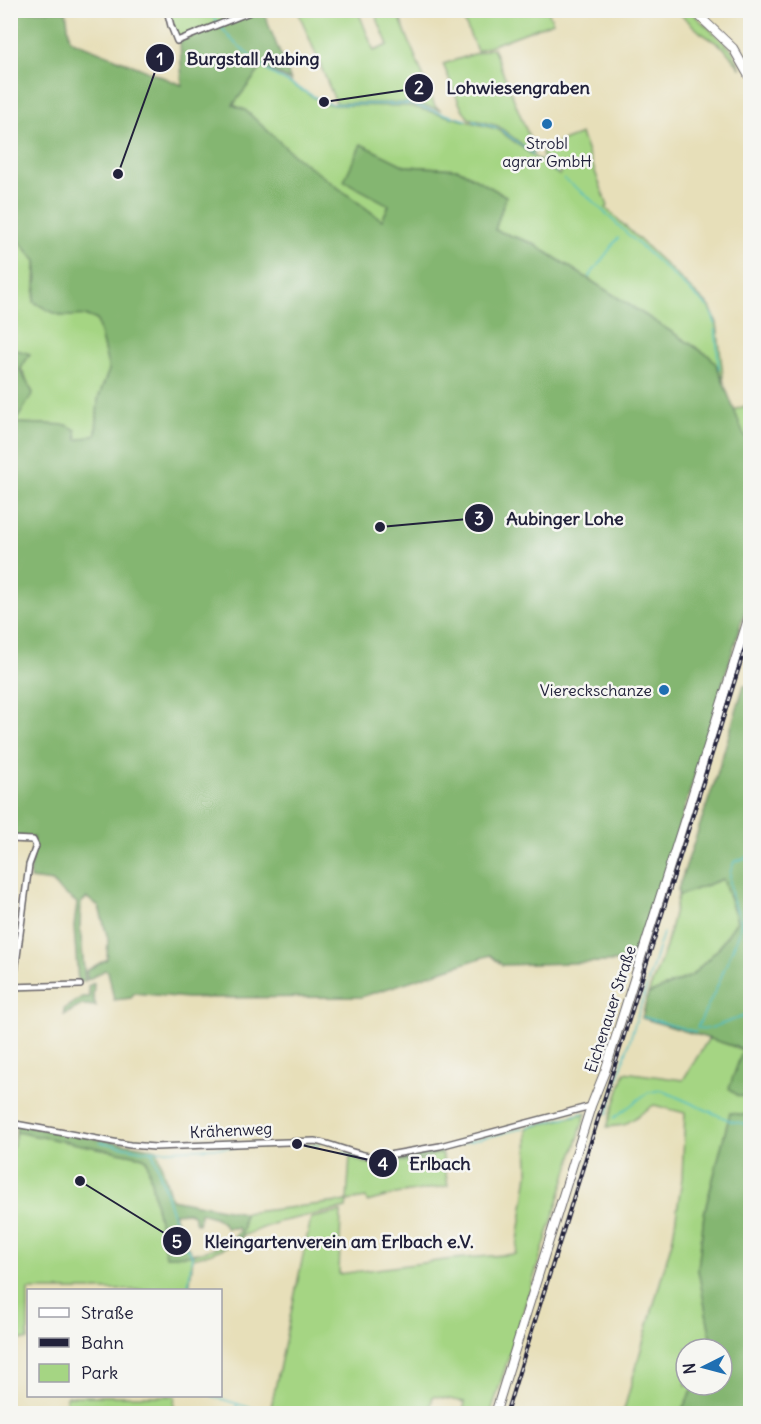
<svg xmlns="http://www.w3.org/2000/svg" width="761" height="1424" font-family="Delius,sans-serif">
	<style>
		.green { fill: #a5d583; stroke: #647c5f; stroke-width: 1.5 }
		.forest { fill: #84b671; stroke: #536c56; stroke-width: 1.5 }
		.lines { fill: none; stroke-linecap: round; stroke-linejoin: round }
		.stream { stroke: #4fbec4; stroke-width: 1.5 }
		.street-casing { stroke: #676467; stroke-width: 8 }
		.secondary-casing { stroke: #676467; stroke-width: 10 }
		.street { stroke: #fff; stroke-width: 5 }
		.secondary { stroke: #fff; stroke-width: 8 }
		.rail-casing { stroke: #22223b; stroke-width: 4 }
		.rail { stroke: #f6f6f2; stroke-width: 1.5; stroke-dasharray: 4.5; stroke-linecap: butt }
		.poi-dot { fill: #1f6fb2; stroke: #f6f6f2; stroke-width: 2 }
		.labels { text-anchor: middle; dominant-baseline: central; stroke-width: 5; stroke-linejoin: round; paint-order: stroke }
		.poi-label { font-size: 16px; fill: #22223b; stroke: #f6f6f2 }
		.street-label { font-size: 16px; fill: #22223b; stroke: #f6f6f2 }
		.leader { fill: none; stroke: #22223b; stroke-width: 2 }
		.callout-dot { fill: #22223b; stroke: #f6f6f2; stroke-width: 2 }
		.mark-label { font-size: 18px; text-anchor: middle; font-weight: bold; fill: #fff }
		.callout-label { font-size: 18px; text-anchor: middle; font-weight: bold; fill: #22223b; stroke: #f6f6f2; stroke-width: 5; stroke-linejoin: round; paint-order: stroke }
	</style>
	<rect width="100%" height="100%" fill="#f6f6f2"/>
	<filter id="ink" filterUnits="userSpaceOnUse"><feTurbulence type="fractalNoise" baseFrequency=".0167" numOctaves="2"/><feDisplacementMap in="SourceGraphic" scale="12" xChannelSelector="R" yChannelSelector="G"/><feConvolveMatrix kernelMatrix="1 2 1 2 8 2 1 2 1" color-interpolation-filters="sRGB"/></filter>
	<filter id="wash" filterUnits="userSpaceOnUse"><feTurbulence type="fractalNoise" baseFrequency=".008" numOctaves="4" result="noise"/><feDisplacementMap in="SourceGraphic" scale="24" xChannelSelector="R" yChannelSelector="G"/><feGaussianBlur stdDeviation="1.35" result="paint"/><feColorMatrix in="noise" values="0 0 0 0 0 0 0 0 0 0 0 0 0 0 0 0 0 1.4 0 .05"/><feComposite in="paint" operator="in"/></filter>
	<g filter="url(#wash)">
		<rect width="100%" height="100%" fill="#e7dfb9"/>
		<g class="green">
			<polygon points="169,11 251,11 179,38 176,35"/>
			<polygon points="298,11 358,11 374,51 388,45 374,11 397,11 435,106 441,110 411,103 336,103"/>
			<polygon points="460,11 548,11 553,22 477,51"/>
			<polygon points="677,11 690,11 732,50 741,69 723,47 701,33"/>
			<polygon points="493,48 534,149 535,152 532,152 498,126 468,118 460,105 443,64"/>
			<polygon points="262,67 324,103 334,105 409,106 497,129 559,175 561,171 542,156 544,148 581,134 608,206 606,208 710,307 717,323 724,385 711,357 532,243 495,230 506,196 458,169 405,166 361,145 389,205 382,220 295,156 245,110 233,105"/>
			<path d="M20 242 36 261 34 302C43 307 54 315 65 315 81 316 80 312 97 320L109 370 98 399 96 435 77 440 67 425 14 423 33 393 11 348V243Z"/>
			<polygon points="750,404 750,441 744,435 734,410"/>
			<polygon points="723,879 737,921 718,949 691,976 648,994 666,947 678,896"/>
			<polygon points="709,1038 743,1050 736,1095 750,1098 750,1116 730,1113 704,1214 698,1270 713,1349 686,1349 686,1385 695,1385 680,1413 623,1413 673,1237 682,1178 685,1113 654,1105 624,1125 607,1127 625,1072 683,1080"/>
			<polygon points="586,1113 491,1413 463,1413 465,1402 433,1396 429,1413 275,1414 270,1412 311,1218 341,1212 339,1274 453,1259 516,1254 528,1174 527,1128"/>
			<path d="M16 1132 144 1157 147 1161 166 1256C197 1256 215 1249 242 1236L244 1213 347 1201 350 1156 364 1163 419 1160 442 1152 448 1186 396 1194 367 1202 366 1198 347 1201 346 1208 278 1222 242 1236V1240L212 1253 193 1258 189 1290H28V1340L11 1339 10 1147H13Z"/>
			<polygon points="67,1396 175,1396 173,1413 65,1413"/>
		</g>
		<g class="forest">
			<path d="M11 11H66L70 40 182 85 180 41 220 24 263 11 291 81 258 63 262 67 233 105 245 110 295 156 382 220 389 205 344 181 361 144 405 166 458 169 506 196 495 230 532 243 711 357 717 366 744 435 750 441V594L638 961 502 965 490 955 361 997 187 998 134 993 131 998 114 1000 108 971 105 970 87 980 86 971 107 959 108 939 99 907 87 898 81 903 80 926 85 981 78 982 74 927 77 903 57 888 53 882 30 879 33 837 11 836V348L30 354 20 370 33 393 15 423 67 425 76 430 77 440 96 435 98 399 109 370 97 320C80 312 81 317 65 316 54 315 43 307 34 302L37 274 36 261 20 242 11 243Z"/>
			<polygon points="744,685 750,688 750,1098 736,1095 729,1088 743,1049 642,1018 648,994 691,976 718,949 737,921 723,879 678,896 678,889 715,781"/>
			<polygon points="94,983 93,997 96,1006 82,1005 64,1015 64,1009 82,997 89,997 88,986"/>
			<polygon points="730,1113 750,1116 750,1413 680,1413 695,1385 722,1385 722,1349 713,1349 698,1270 704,1214"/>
			<path d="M16 1125 157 1149 171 1199 244 1213 242 1236 225 1244V1241L234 1237 239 1231 238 1228H226C220 1217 211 1216 200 1213L199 1224 196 1223 193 1215 189 1212 174 1213 182 1239 193 1255 166 1256 147 1161 144 1157 16 1132Z"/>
			<polygon points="441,1150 442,1152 419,1160 386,1161 386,1159"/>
		</g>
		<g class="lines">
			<g class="stream">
				<polyline points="207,10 232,40 269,72 324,102 333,104 410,104 466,120"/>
				<polyline points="473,121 498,128 533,154"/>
				<polyline points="542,160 557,172"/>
				<polyline points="564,179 587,196 634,240"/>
				<polyline points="636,242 709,308 715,322 719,369"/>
				<polyline points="589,277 618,238"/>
				<polyline points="750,856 734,862 730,873 730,883 732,898 741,921 739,933 717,987 697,1028 708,1029 750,1014"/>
				<polyline points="643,1017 696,1032"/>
				<polyline points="607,1114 663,933"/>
				<polyline points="614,1118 647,1093 661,1090 731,1121 750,1125"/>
				<polyline points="528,1127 583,1113"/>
				<polyline points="100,1142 146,1151 238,1147"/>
				<polyline points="306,1144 319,1145"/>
				<polyline points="451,1146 523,1128"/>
				<polyline points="151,1151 154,1156 181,1240 192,1255 188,1290"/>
				<polyline points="343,1152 369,1161 399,1156"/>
				<polyline points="212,1396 270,1414"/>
				<polyline points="236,1414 237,1404"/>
			</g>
		</g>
	</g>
	<g filter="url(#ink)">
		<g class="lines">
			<g class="street-casing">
				<g id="street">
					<polyline points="167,10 171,26 177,41 255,10"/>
					<polyline points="10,839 33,840 36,846 29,865 13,987"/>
					<polyline points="10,987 80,985"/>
					<path d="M10 1123 130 1145 155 1147 315 1141C336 1145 356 1156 377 1157L440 1146 591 1106"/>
				</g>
			</g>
			<g class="secondary-casing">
				<g id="secondary">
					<polyline points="693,10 733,48 750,78"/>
					<polyline points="495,1414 591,1106 605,1071 750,613"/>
				</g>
			</g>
			<use href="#street" class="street"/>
			<use href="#secondary" class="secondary"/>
			<g class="rail-casing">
				<polyline id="rail" points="506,1414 750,632"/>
			</g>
			<use href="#rail" class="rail"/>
		</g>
	</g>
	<g class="poi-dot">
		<circle cx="547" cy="124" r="6"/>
		<circle cx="664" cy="690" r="6"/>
	</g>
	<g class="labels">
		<g class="poi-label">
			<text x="547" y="143">Strobl<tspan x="547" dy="18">agrar GmbH</tspan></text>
			<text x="652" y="690" text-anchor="end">Viereckschanze</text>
		</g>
		<g class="street-label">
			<text transform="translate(610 1009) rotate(-72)">Eichenauer Straße</text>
			<text transform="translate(231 1130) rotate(-3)">Krähenweg</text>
		</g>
	</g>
	<path class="leader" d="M118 174L160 58M324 102L419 88M380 527L479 518M297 1144L383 1163M80 1181L177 1241"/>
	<g class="callout-dot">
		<circle cx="118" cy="174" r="6"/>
		<circle cx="324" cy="102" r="6"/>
		<circle cx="380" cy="527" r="6"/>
		<circle cx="297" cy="1144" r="6"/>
		<circle cx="80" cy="1181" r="6"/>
		<circle cx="160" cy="58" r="15"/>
		<circle cx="419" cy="88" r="15"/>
		<circle cx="479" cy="518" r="15"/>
		<circle cx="383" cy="1163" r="15"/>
		<circle cx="177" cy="1241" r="15"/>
	</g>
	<g class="mark-label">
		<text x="160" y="65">1</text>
		<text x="419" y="94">2</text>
		<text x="479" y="525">3</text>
		<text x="383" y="1170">4</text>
		<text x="177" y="1248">5</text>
	</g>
	<g class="callout-label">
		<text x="253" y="65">Burgstall Aubing</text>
		<text x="518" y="94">Lohwiesengraben</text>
		<text x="565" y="525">Aubinger Lohe</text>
		<text x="440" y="1170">Erlbach</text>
		<text x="339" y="1248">Kleingartenverein am Erlbach e.V.</text>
	</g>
	<rect width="761" height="1424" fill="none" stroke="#f6f6f2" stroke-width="36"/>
	<rect x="27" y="1289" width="195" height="108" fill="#f6f6f2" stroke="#a1a1a9" stroke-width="1.5"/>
	<rect x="39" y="1308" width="30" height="9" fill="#ffffff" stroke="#a1a1a9" stroke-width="1.5"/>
	<text x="81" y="1319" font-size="18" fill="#22223b">Straße</text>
	<rect x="39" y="1338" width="30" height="9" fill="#22223b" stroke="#a1a1a9" stroke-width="1.5"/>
	<text x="81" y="1349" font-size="18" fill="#22223b">Bahn</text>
	<rect x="39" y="1364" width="30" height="18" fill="#a5d583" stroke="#a1a1a9" stroke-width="1.5"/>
	<text x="81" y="1379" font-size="18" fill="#22223b">Park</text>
	<g transform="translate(704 1367) rotate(264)"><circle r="28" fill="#f6f6f2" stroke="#a1a1a9" stroke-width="1.5"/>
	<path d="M0-4.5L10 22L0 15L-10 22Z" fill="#1f6fb2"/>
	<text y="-9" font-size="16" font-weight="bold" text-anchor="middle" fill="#22223b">N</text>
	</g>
</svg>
